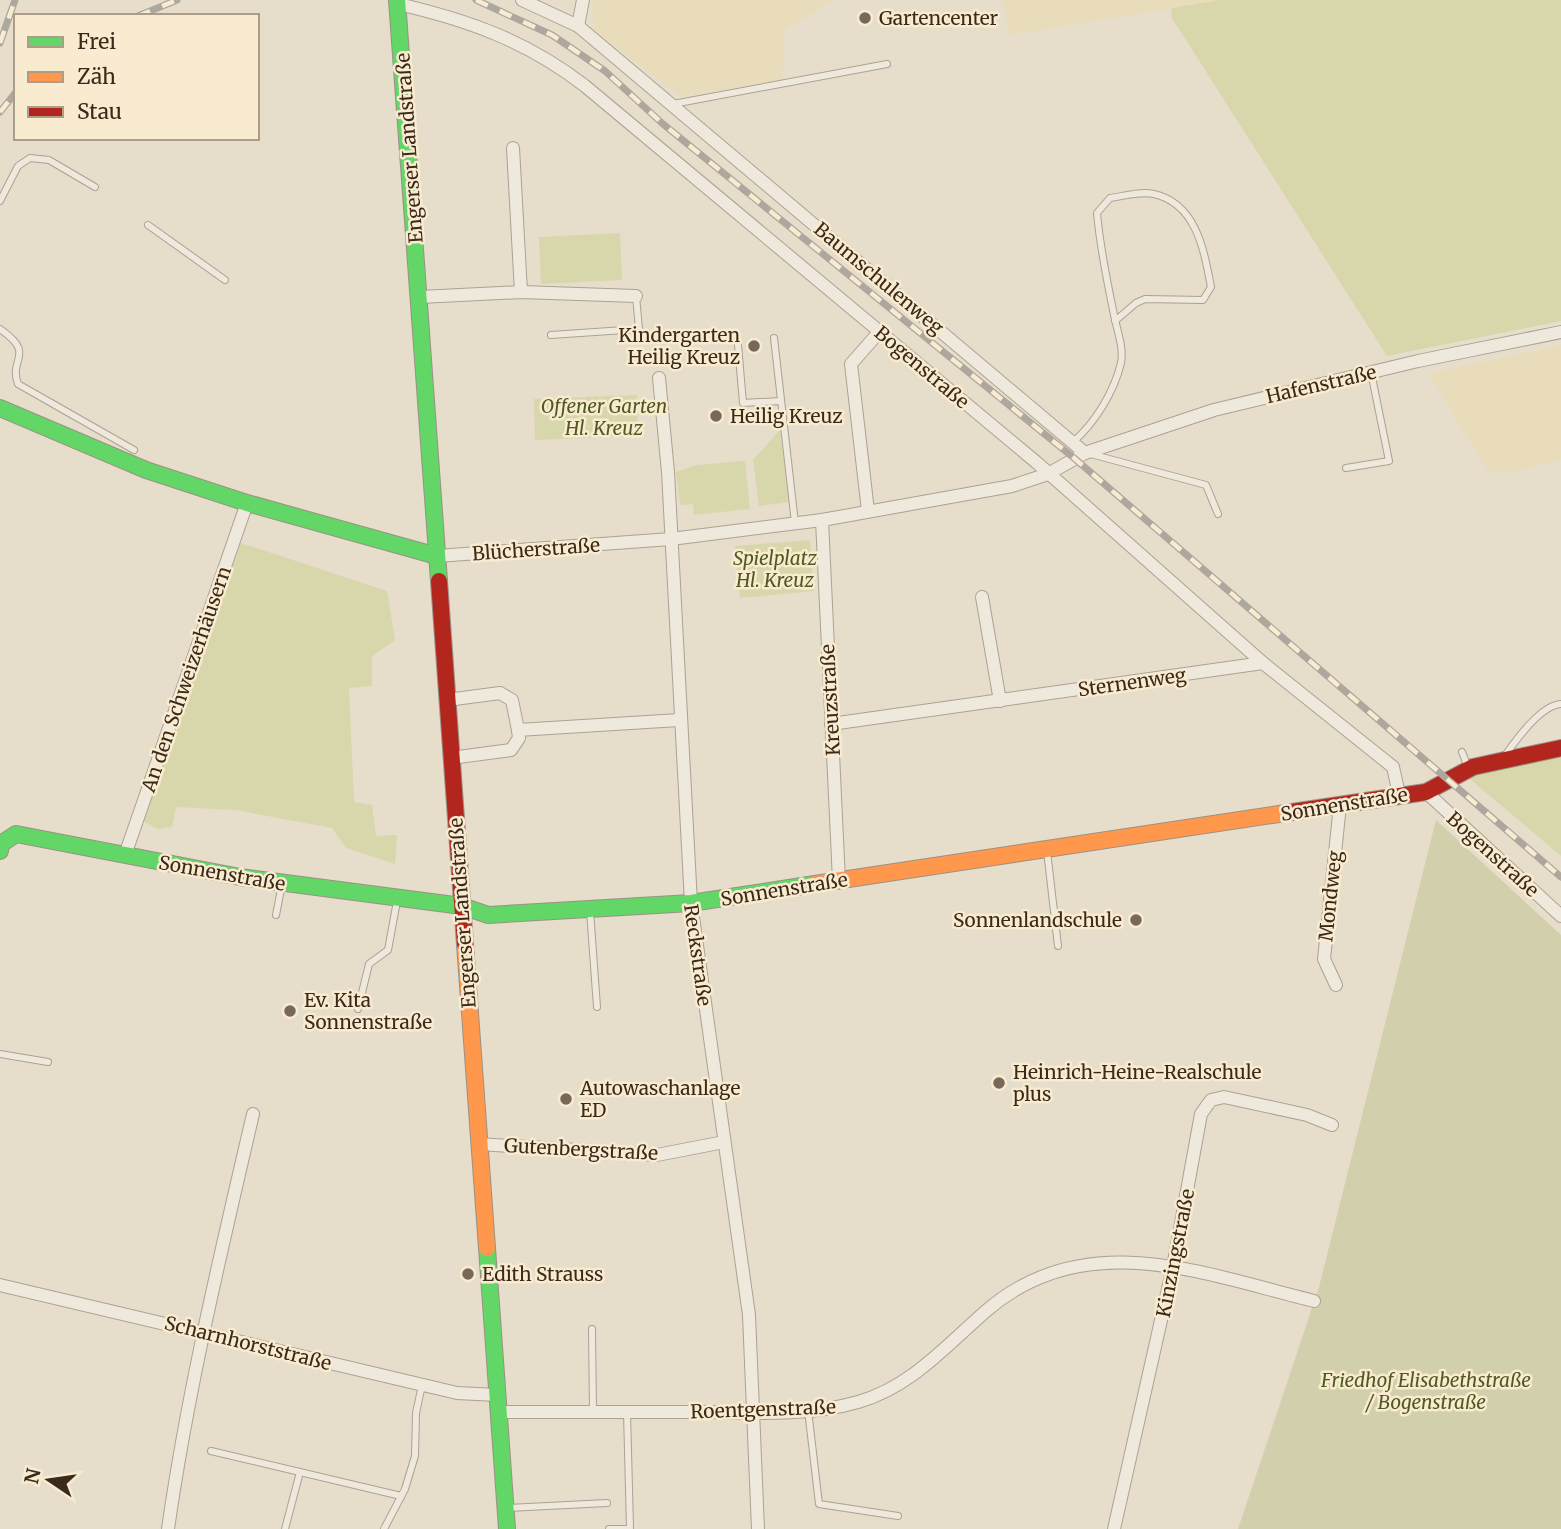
<svg xmlns="http://www.w3.org/2000/svg" width="1561" height="1529" font-family="Merriweather,serif">
	<style>
		.farmland { fill: #e8dcba }
		.green { fill: #d8d7ac }
		.cemetery { fill: #d2d0ac }
		.lines { fill: none; stroke-linecap: round; stroke-linejoin: round }
		.lane-casing { stroke: #aba294; stroke-width: 8 }
		.street-casing { stroke: #aba294; stroke-width: 14 }
		.fast-casing { stroke: #9b9185; stroke-width: 18 }
		.slow-casing { stroke: #9b9185; stroke-width: 18 }
		.jam-casing { stroke: #9b9185; stroke-width: 18 }
		.lane { stroke: #eee8dd; stroke-width: 6 }
		.street { stroke: #eee8dd; stroke-width: 12 }
		.fast { stroke: #63d668; stroke-width: 16 }
		.slow { stroke: #ff974d; stroke-width: 16 }
		.jam { stroke: #b3261e; stroke-width: 16 }
		.rail-casing { stroke: #ada79d; stroke-width: 7 }
		.rail { stroke: #f9ebd0; stroke-width: 4.5; stroke-dasharray: 13; stroke-linecap: butt }
		.poi-dot { fill: #776859; stroke: #f9ebd0; stroke-width: 2.5 }
		.labels { text-anchor: middle; dominant-baseline: central; stroke-width: 5; stroke-linejoin: round; paint-order: stroke }
		.poi-label { font-size: 19px; fill: #3b291b; stroke: #f9ebd0; text-anchor: start }
		.street-label { font-size: 19px; fill: #3b291b; stroke: #f9ebd0 }
		.park-label { font-size: 19px; font-style: italic; fill: #4e5a20; stroke: #f9ebd0 }
	</style>
	<rect width="100%" height="100%" fill="#e6ddcb"/>
	<g class="farmland">
		<polygon points="592,0 834,0 785,29 782,79 681,97 594,30"/>
		<polygon points="1003,0 1221,0 1009,35"/>
		<polygon points="1561,345 1561,459 1520,471 1488,472 1429,374"/>
	</g>
	<g class="green">
		<polygon points="1221,0 1561,0 1561,321 1387,356 1172,18 1171,8"/>
		<polygon points="620,233 622,280 541,284 539,237"/>
		<polygon points="637,395 638,436 535,440 534,399"/>
		<polygon points="780,430 789,502 759,506 753,460"/>
		<polygon points="745,461 750,509 694,515 693,504 680,505 676,472 697,465"/>
		<polygon points="810,540 814,591 740,598 735,546"/>
		<polygon points="241,543 387,591 395,640 372,656 372,686 349,688 354,802 372,805 376,836 397,835 395,864 346,848 332,828 236,810 176,807 172,827 158,829 143,821"/>
		<polygon points="1561,753 1561,856 1464,774"/>
	</g>
	<polygon class="cemetery" points="1436,820 1561,935 1561,1529 1238,1529 1319,1287"/>
	<g class="lines">
		<g class="lane-casing">
			<g id="lane">
				<polyline points="673,104 887,64"/>
				<polyline points="0,201 18,166 30,158 49,160 95,187"/>
				<polyline points="148,225 225,280"/>
				<path d="M0 329C37 355 8 358 18 384L134 450"/>
				<polyline points="551,335 639,329 636,296"/>
				<polyline points="774,338 795,523"/>
				<polyline points="738,345 743,403 780,401"/>
				<path d="M1073 442C1095 423 1114 392 1121 363 1124 347 1117 331 1114 315 1107 281 1100 248 1097 213L1110 198C1124 196 1140 191 1154 194 1197 204 1204 251 1211 287L1203 300 1145 299 1136 303 1115 321"/>
				<polyline points="1087,453 1206,485 1218,514"/>
				<polyline points="1346,468 1389,461 1371,372"/>
				<polyline points="1462,752 1468,767"/>
				<path d="M1506 754C1517 739 1541 705 1561 704"/>
				<polyline points="1047,851 1058,946"/>
				<polyline points="590,911 597,1007"/>
				<polyline points="276,915 282,884"/>
				<polyline points="358,1009 369,964 388,950 397,901"/>
				<polyline points="0,1054 48,1062"/>
				<polyline points="592,1329 593,1412"/>
				<polyline points="808,1410 819,1504 898,1516"/>
				<polyline points="627,1412 630,1528"/>
				<polyline points="211,1451 401,1496"/>
				<polyline points="508,1508 607,1503"/>
				<polyline points="285,1529 300,1472"/>
				<polyline points="384,1529 405,1489 415,1456 416,1413 422,1385"/>
				<polyline points="609,1529 630,1529"/>
			</g>
		</g>
		<g class="street-casing">
			<g id="street">
				<polyline points="522,0 578,26 1085,453"/>
				<path d="M398 4C468 20 527 41 585 86L1036 462 1263 663 1393 767 1399 794"/>
				<polyline points="578,26 583,0"/>
				<polyline points="513,148 521,292"/>
				<polyline points="420,297 521,292 636,296"/>
				<polyline points="659,378 668,472 691,903 749,1315 758,1529"/>
				<polyline points="868,511 851,364 880,331"/>
				<polyline points="822,520 839,881"/>
				<polyline points="437,556 671,539 822,520 1012,486 1048,474 1085,453 1214,410 1418,361 1561,332"/>
				<polyline points="982,597 1000,701"/>
				<polyline points="447,700 500,693 512,700 518,730"/>
				<polyline points="831,724 1263,663"/>
				<polyline points="451,758 511,750 519,738 518,730 679,720"/>
				<polyline points="1426,792 1561,916"/>
				<polyline points="125,855 247,503"/>
				<polyline points="1336,985 1324,959 1340,805"/>
				<polyline points="479,1144 657,1155 724,1142"/>
				<polyline points="0,1285 457,1393 497,1395"/>
				<path d="M498 1412C567 1412 636 1412 705 1412 756 1413 810 1416 858 1402 911 1387 947 1345 986 1311 1085 1225 1204 1274 1314 1301"/>
				<path d="M168 1529C188 1389 221 1252 253 1114"/>
				<polyline points="1114,1529 1173,1267 1201,1114 1211,1100 1224,1097 1307,1115 1332,1125"/>
			</g>
		</g>
		<g class="fast-casing">
			<g id="fast">
				<polyline points="397,0 439,581"/>
				<polyline points="0,408 146,470 247,503 437,556"/>
				<polyline points="0,851 1,844 16,834 240,877 462,906 488,915 691,903 815,884"/>
				<polyline points="487,1248 507,1529"/>
			</g>
		</g>
		<g class="slow-casing">
			<g id="slow">
				<polyline points="815,884 1292,812"/>
				<polyline points="465,944 487,1248"/>
			</g>
		</g>
		<g class="jam-casing">
			<g id="jam">
				<polyline points="439,581 465,944"/>
				<polyline points="1292,812 1426,792 1473,767 1561,748"/>
			</g>
		</g>
		<use href="#lane" class="lane"/>
		<use href="#street" class="street"/>
		<use href="#fast" class="fast"/>
		<use href="#slow" class="slow"/>
		<use href="#jam" class="jam"/>
		<g class="rail-casing">
			<g id="rail">
				<polyline points="476,0 552,35 605,71 663,124 1074,458 1561,877"/>
				<polyline points="138,16 177,0"/>
				<polyline points="0,43 15,0"/>
				<polyline points="0,112 16,92"/>
			</g>
		</g>
		<use href="#rail" class="rail"/>
	</g>
	<g class="poi-dot">
		<circle cx="865" cy="18" r="7"/>
		<circle cx="754" cy="346" r="7"/>
		<circle cx="716" cy="416" r="7"/>
		<circle cx="1136" cy="920" r="7"/>
		<circle cx="290" cy="1011" r="7"/>
		<circle cx="999" cy="1083" r="7"/>
		<circle cx="566" cy="1099" r="7"/>
		<circle cx="468" cy="1274" r="7"/>
	</g>
	<g class="labels">
		<g class="poi-label">
			<text x="879" y="18">Gartencenter</text>
			<text x="740" y="335" text-anchor="end">Kindergarten<tspan x="740" dy="22">Heilig Kreuz</tspan></text>
			<text x="730" y="416">Heilig Kreuz</text>
			<text x="1122" y="920" text-anchor="end">Sonnenlandschule</text>
			<text x="304" y="1000">Ev. Kita<tspan x="304" dy="22">Sonnenstraße</tspan></text>
			<text x="1013" y="1072">Heinrich-Heine-Realschule<tspan x="1013" dy="22">plus</tspan></text>
			<text x="580" y="1088">Autowaschanlage<tspan x="580" dy="22">ED</tspan></text>
			<text x="482" y="1274">Edith Strauss</text>
		</g>
		<g class="street-label">
			<text transform="translate(409 148) rotate(-94)">Engerser Landstraße</text>
			<text transform="translate(879 278) rotate(40)">Baumschulenweg</text>
			<text transform="translate(922 367) rotate(40)">Bogenstraße</text>
			<text transform="translate(1321 384) rotate(-13)">Hafenstraße</text>
			<text transform="translate(536 549) rotate(-4)">Blücherstraße</text>
			<text transform="translate(186 679) rotate(-71)">An den Schweizerhäusern</text>
			<text transform="translate(1132 682) rotate(-8)">Sternenweg</text>
			<text transform="translate(830 700) rotate(-93)">Kreuzstraße</text>
			<text transform="translate(1344 804) rotate(-9)">Sonnenstraße</text>
			<text transform="translate(1493 854) rotate(42)">Bogenstraße</text>
			<text transform="translate(222 873) rotate(10)">Sonnenstraße</text>
			<text transform="translate(784 889) rotate(-9)">Sonnenstraße</text>
			<text transform="translate(1330 896) rotate(-84)">Mondweg</text>
			<text transform="translate(462 913) rotate(-94)">Engerser Landstraße</text>
			<text transform="translate(698 955) rotate(82)">Reckstraße</text>
			<text transform="translate(581 1149) rotate(3)">Gutenbergstraße</text>
			<text transform="translate(1175 1253) rotate(-79)">Kinzingstraße</text>
			<text transform="translate(248 1343) rotate(14)">Scharnhorststraße</text>
			<text transform="translate(763 1409) rotate(-2)">Roentgenstraße</text>
		</g>
		<g class="park-label">
			<text x="604" y="406">Offener Garten<tspan x="604" dy="22">Hl. Kreuz</tspan></text>
			<text x="775" y="558">Spielplatz<tspan x="775" dy="22">Hl. Kreuz</tspan></text>
			<text x="1426" y="1380">Friedhof Elisabethstraße<tspan x="1426" dy="22">/ Bogenstraße</tspan></text>
		</g>
	</g>
	<rect x="14" y="14" width="245" height="126" fill="#f9ebd0" stroke="#ad9d88" stroke-width="2"/>
	<rect x="28" y="37" width="35" height="10" fill="#63d668" stroke="#ad9d88" stroke-width="2"/>
	<text x="77" y="49" font-size="21" fill="#3b291b">Frei</text>
	<rect x="28" y="72" width="35" height="10" fill="#ff974d" stroke="#ad9d88" stroke-width="2"/>
	<text x="77" y="84" font-size="21" fill="#3b291b">Zäh</text>
	<rect x="28" y="107" width="35" height="10" fill="#b3261e" stroke="#ad9d88" stroke-width="2"/>
	<text x="77" y="119" font-size="21" fill="#3b291b">Stau</text>
	<g transform="translate(49 1480) rotate(283)" stroke="#f9ebd0" stroke-width="5" paint-order="stroke">
	<path d="M0-5L12 26L0 18L-12 26Z" fill="#3b291b"/>
	<text y="-10" font-size="19" font-weight="bold" text-anchor="middle" fill="#3b291b">N</text>
	</g>
</svg>
